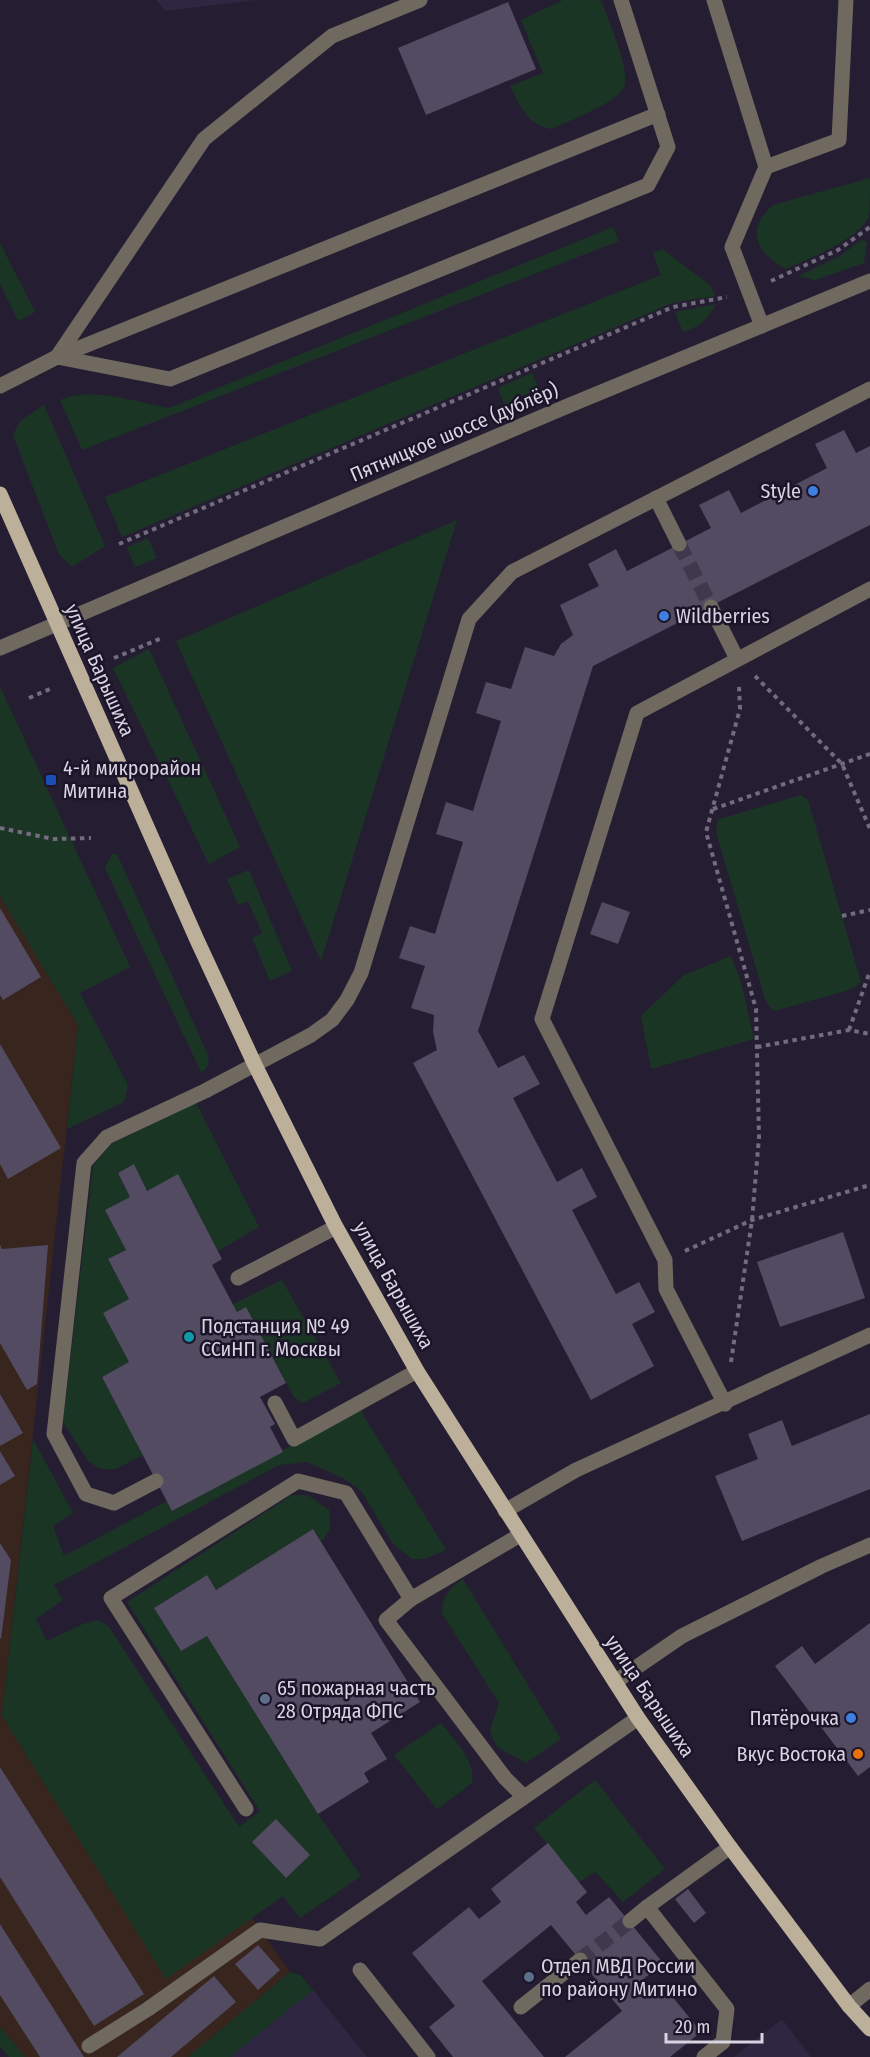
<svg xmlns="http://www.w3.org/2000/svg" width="870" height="2057" font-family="'Fira Sans Condensed',sans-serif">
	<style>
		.built { fill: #2f2641 }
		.industrial { fill: #37251e }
		.green { fill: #1b3524 }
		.building { fill: #524b62 }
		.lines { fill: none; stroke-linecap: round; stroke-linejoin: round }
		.minor-tunnel { stroke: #40394d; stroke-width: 15; stroke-dasharray: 15 8; stroke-linecap: butt }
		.path { stroke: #726c7e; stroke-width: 4; stroke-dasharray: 4.5 4.5; stroke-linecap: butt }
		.minor { stroke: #6f695f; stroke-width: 15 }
		.major { stroke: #bdb09b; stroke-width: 15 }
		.shop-dot { fill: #3f7fe0; stroke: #1c1529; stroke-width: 2 }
		.transit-dot { fill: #1a4fb4; stroke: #1c1529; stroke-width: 2 }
		.culture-dot { fill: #0f9aa8; stroke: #1c1529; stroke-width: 2 }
		.service-dot { fill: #5c6f8a; stroke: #1c1529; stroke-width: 2 }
		.food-dot { fill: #e8710a; stroke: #1c1529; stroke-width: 2 }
		.labels { text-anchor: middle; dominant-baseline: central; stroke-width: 5; stroke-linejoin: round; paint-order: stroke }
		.street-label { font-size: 20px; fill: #d8d4e2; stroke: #1c1529 }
		.poi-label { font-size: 20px; fill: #d8d4e2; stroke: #1c1529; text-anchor: start }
	</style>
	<rect width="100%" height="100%" fill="#251e33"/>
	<g class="built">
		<polygon points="156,0 257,0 166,11"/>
		<polygon points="313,1990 367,2057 230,2057"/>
		<polygon points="782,2019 811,2057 734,2057 759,2037"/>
	</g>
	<polygon class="industrial" points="0,896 78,1025 2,1716 166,1978 252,1918 290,1972 188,2057 25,2057 0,2026"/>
	<g class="green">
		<path d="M563 0H599L602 3C608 20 631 72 624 87 617 103 568 121 552 129 527 126 521 106 510 86L543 73 521 20Z"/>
		<path d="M870 178C870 190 870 205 869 216 859 240 809 258 786 269 757 253 744 231 773 205Z"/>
		<path d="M613 227 619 241 82 450 60 400C92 386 136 402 169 408Z"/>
		<polygon points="862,240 867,242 864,263 815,280 798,276 840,256"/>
		<polygon points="0,243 35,312 18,321 0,284"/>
		<polygon points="662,249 710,285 715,296 672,303 122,537 105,497 661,275 653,253"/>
		<path d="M716 304C707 320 701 326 683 332L675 312Z"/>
		<polygon points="532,373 541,394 506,408 498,388"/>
		<polygon points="44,405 105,546 72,567 59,554 13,435 20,421"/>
		<polygon points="457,520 321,961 176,641"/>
		<polygon points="148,538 157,558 135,567 127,547"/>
		<polygon points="149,649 240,847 209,864 113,668"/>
		<polygon points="0,687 130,967 80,993 128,1085 124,1102 67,1129 78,1025 0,896"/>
		<polygon points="801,795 808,800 810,807 861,982 852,989 774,1011 766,1002 716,832 718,820 723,818"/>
		<path d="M112 854H117L208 1055C209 1062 209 1069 201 1072L105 868Z"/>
		<polygon points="249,870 292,971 270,981 252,938 262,933 248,901 238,905 227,879"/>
		<polygon points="731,956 740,979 754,1039 651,1069 641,1016 684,975"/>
		<polygon points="196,1103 259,1227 218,1251 178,1175 147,1191 134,1165 118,1173 130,1197 105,1210 126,1250 108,1260 129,1299 103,1313 129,1362 102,1377 143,1455 116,1469 100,1469 88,1461 63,1422 93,1166 111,1144"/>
		<polygon points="282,1280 341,1383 303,1403 294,1397 246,1307 237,1312 233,1304"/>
		<path d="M359 1408 446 1550 425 1559H412L393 1544 362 1492 345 1479 307 1462 279 1465 54 1585 63 1600 36 1619 47 1641 83 1624 98 1620 109 1627 239 1827 260 1811 127 1602 292 1495H308L329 1510C331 1524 331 1532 321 1542L313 1529 216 1590 207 1575 154 1608 181 1651 207 1636 318 1814 361 1876 300 1918 283 1896 166 1979 2 1716 33 1439 73 1513 53 1526 64 1556 167 1501 173 1511Z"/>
		<path d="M463 1579 561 1739 526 1763 497 1747 490 1731 499 1703 442 1613C443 1595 449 1589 463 1579Z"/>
		<path d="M441 1723C454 1740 476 1760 472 1783L437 1809 394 1755Z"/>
		<polygon points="595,1780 665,1869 623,1902 596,1872 579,1882 534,1828"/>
		<polygon points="290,1972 300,1975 313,1990 230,2057 188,2057"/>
		<polygon points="0,2026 25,2057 9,2057 0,2046"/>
	</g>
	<g class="building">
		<polygon points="508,2 536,69 426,115 398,48"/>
		<polygon points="844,430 856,453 870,446 870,525 593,666 478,1031 498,1068 524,1055 540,1084 513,1098 557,1182 582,1168 589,1182 597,1197 572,1210 616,1294 639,1282 655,1312 632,1324 654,1366 591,1400 413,1063 437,1050 433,1032 434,1015 411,1008 425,966 399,958 410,926 435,934 463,842 436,834 446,802 473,811 501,721 476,713 486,682 511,689 525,647 554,656 561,644 573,635 560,605 599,586 588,564 616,549 627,571 711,528 699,505 729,490 741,513 827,468 815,444"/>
		<polygon points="602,902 630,912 618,944 590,934"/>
		<polygon points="0,908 41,977 3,1000 0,995"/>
		<polygon points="0,1044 61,1148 8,1179 0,1164"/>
		<polygon points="134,1164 147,1191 178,1174 222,1259 212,1265 237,1312 246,1307 286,1383 260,1397 275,1424 270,1427 283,1452 172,1511 102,1377 129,1362 103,1313 129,1299 108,1259 126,1250 105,1210 130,1197 118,1173"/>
		<polygon points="843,1232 865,1298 780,1327 757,1262"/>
		<polygon points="0,1245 2,1249 48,1245 37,1384 27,1390 0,1343"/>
		<polygon points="0,1394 23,1433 0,1446"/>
		<polygon points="870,1414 870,1489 742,1541 715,1476 758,1459 748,1434 782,1420 792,1446"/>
		<polygon points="0,1451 15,1476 0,1485"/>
		<polygon points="313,1529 420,1702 371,1733 387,1759 364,1773 369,1782 318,1814 207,1636 181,1651 154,1608 207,1575 216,1590"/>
		<polygon points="0,1543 11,1560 1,1639 0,1638"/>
		<polygon points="870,1623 870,1767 858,1776 775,1666 802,1646 815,1664"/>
		<polygon points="0,1767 144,1994 94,2026 0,1877"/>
		<polygon points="276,1819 310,1855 286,1878 252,1842"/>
		<polygon points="548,1843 587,1892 576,1902 586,1915 609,1897 663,1963 640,1982 650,1995 663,1985 701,2032 670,2057 565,2057 622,2011 551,1925 482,1981 544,2057 453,2057 429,2027 455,2006 412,1953 469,1907 479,1919 501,1902 491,1889"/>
		<polygon points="688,1889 706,1913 694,1923 675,1899"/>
		<polygon points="0,1924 84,2057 40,2057 0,1995"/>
		<polygon points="258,1945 280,1970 258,1990 235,1964"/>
		<polygon points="214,1976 236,2002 171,2057 117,2057"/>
	</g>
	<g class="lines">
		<g class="minor-tunnel">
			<polyline points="679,544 711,607"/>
			<polyline points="580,1960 630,1921"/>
		</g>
		<g class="path">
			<polyline points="771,281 838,250 870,227"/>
			<polyline points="119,544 673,307 727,297"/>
			<polyline points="114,658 162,638"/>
			<polyline points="755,676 842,764 870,829"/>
			<polyline points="29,698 50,689"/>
			<polyline points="713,809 870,754"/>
			<polyline points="0,828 53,839 91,838"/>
			<polyline points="842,916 870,910"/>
			<polyline points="849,1030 870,971"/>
			<polyline points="757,1047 849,1030 870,1034"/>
			<polyline points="685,1251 752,1220 870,1185"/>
			<polyline points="731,1362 752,1220 759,1137 756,1009 706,832 740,709 739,686"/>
		</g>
		<g class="minor">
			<polyline points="714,0 766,167 732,247 762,326"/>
			<polyline points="766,167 839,140 846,0"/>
			<polyline points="57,357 658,114"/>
			<polyline points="57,357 204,139 332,36 420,0"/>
			<polyline points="0,386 57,357 170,379 648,185 668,147 621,0"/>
			<polyline points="656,498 679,544"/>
			<polyline points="711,607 737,659"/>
			<polyline points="0,648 570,405 870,281"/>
			<polyline points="238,1278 336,1227"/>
			<polyline points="275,1403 294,1439 417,1371"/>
			<polyline points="725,1404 666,1289 665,1260 542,1019 637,713 870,589"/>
			<polyline points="156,1481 114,1503 86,1494 54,1434 84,1163 107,1137 205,1091 311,1035 332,1020 347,1000 361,973 469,619 512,572 870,389"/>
			<polyline points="505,1511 576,1470 870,1335"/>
			<polyline points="520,1535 411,1599 386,1620 505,1778 524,1797"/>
			<polyline points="615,1682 682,1636 822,1566 870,1545"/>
			<polyline points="246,1809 111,1598 298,1481 346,1493 411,1599"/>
			<polyline points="630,1921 647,1907"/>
			<polyline points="360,1970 428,2057"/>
			<polyline points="849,2006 870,1989"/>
			<polyline points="521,2007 580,1960"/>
			<polyline points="89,2046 148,2009 260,1930 320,1939 638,1718"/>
			<polyline points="704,2057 723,2042 727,2009 647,1907 730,1847"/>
		</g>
		<polyline class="major" points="0,494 197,940 255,1065 336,1227 417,1371 638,1718 730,1847 849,2006 870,2029"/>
	</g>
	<g class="shop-dot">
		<circle cx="813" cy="491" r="6"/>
		<circle cx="664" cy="616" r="6"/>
		<circle cx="851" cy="1718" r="6"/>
	</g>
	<rect class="transit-dot" x="45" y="774" width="12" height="12" rx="3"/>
	<circle class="culture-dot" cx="189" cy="1337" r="6"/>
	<g class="service-dot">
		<circle cx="265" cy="1699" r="6"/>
		<circle cx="529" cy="1977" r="6"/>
	</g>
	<circle class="food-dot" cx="858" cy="1754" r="6"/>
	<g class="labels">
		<g class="street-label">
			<text transform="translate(454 432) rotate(-23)">Пятницкое шоссе (дублёр)</text>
			<text transform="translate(100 670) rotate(66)">улица Барышиха</text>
			<text transform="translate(394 1285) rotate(61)">улица Барышиха</text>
			<text transform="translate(650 1696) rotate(56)">улица Барышиха</text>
		</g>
		<g class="poi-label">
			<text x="801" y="491" text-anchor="end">Style</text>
			<text x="676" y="616">Wildberries</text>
			<text x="63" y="768">4-й микрорайон<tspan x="63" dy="23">Митина</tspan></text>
			<text x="201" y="1326">Подстанция № 49<tspan x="201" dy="23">ССиНП г. Москвы</tspan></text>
			<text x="277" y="1688">65 пожарная часть<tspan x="277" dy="23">28 Отряда ФПС</tspan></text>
			<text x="839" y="1718" text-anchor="end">Пятёрочка</text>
			<text x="846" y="1754" text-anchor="end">Вкус Востока</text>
			<text x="541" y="1966">Отдел МВД России<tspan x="541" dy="23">по району Митино</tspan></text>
		</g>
	</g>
	<path d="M666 2033v9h96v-9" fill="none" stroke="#d8d4e2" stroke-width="3"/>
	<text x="675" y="2033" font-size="18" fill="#d8d4e2" stroke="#1c1529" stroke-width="4.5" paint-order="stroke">20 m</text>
</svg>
